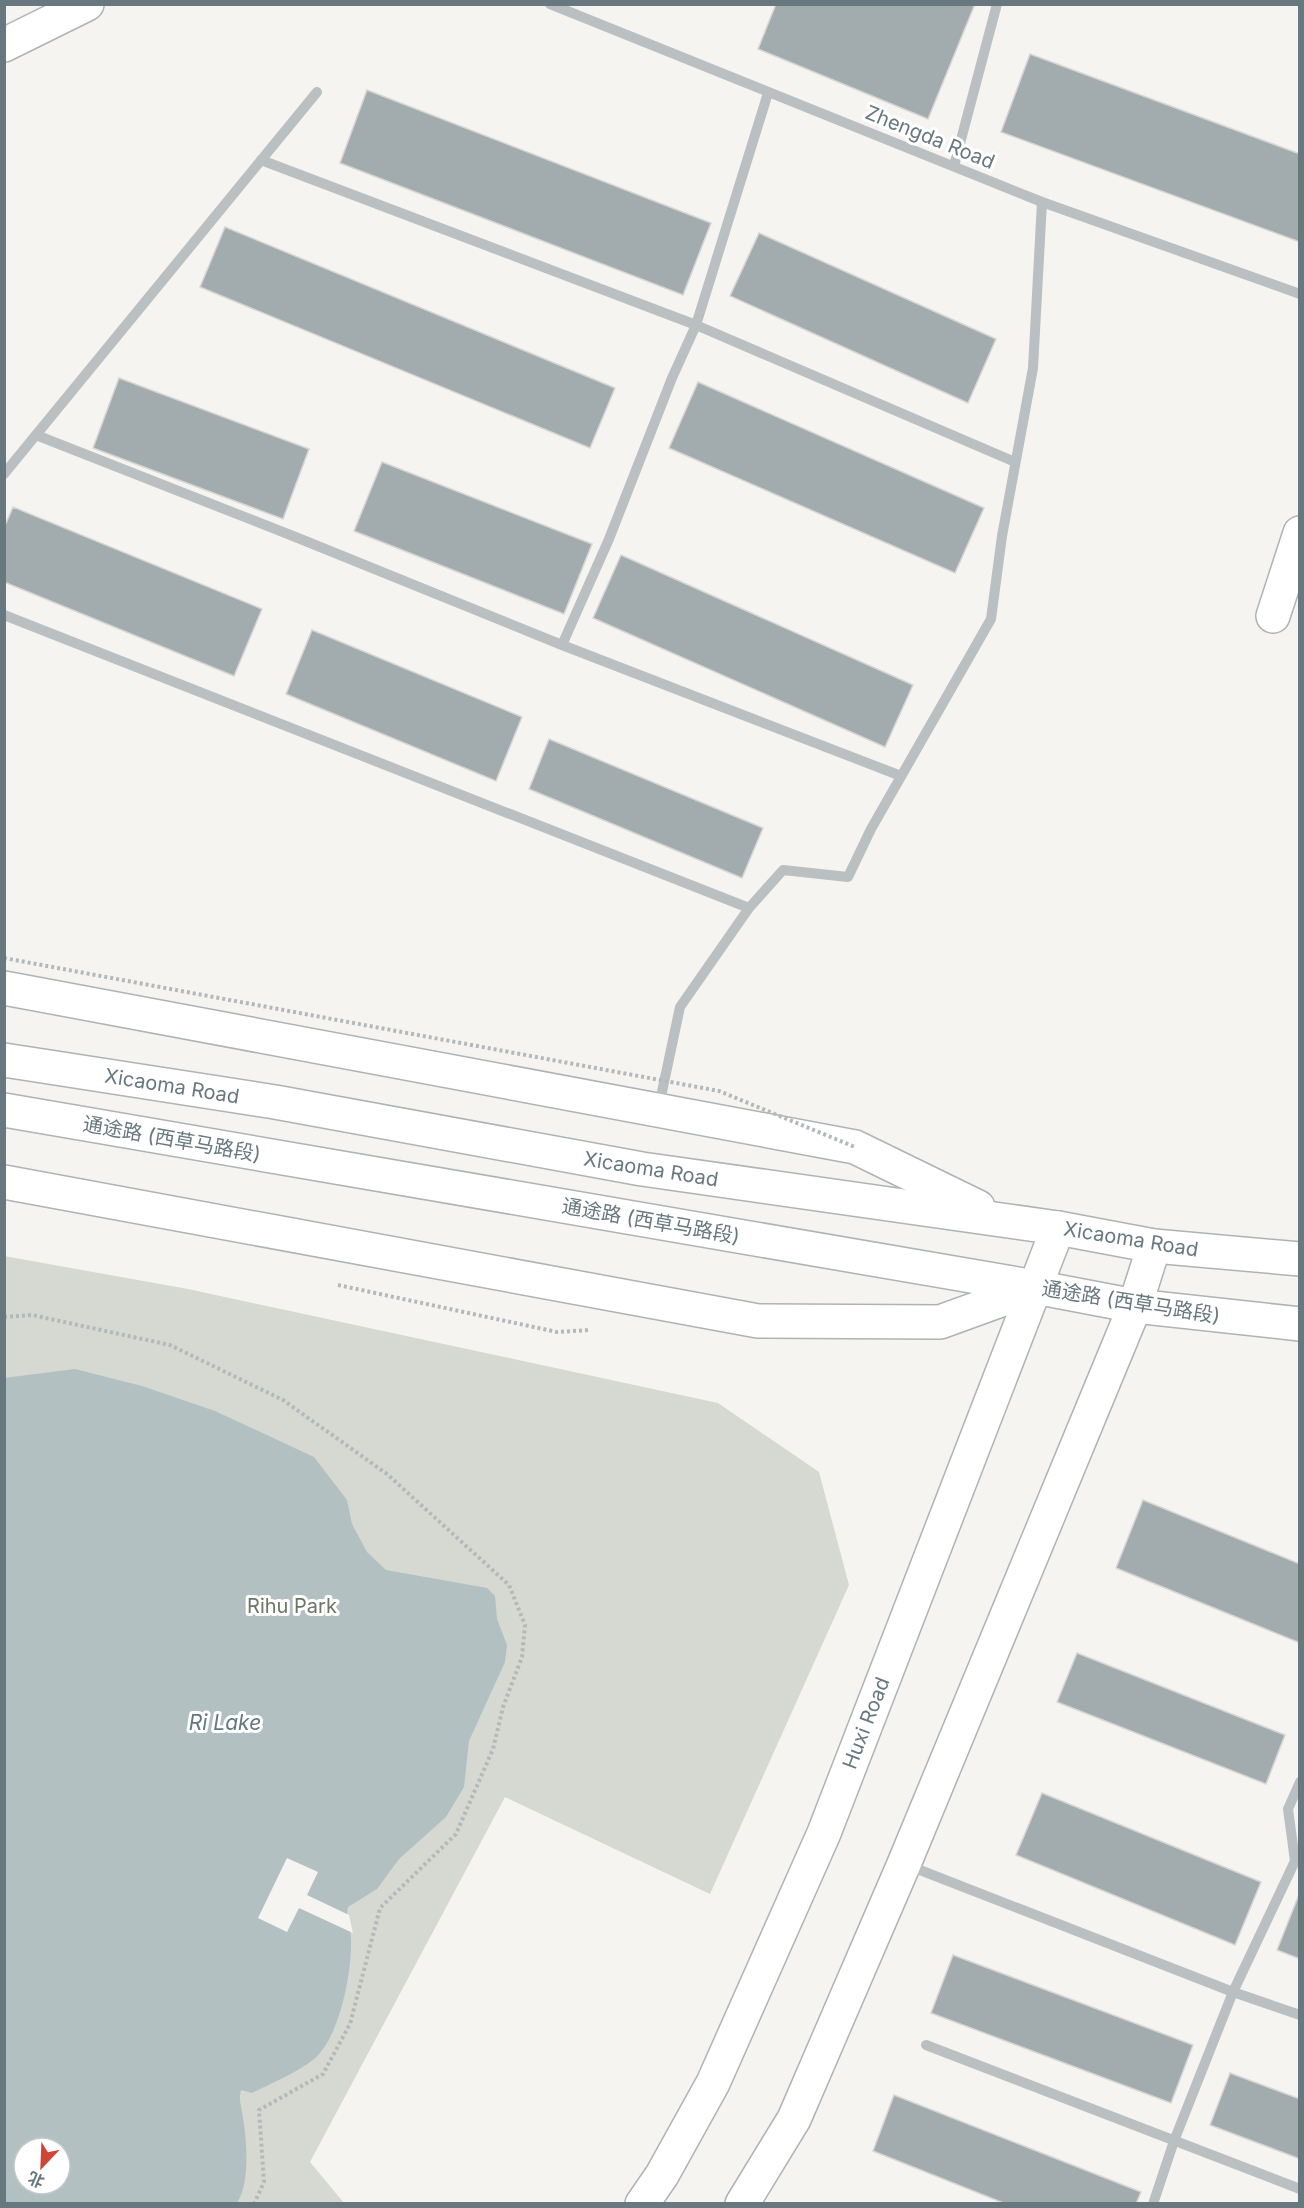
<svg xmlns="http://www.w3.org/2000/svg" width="1304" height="2208" font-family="Inter,'Noto Sans SC',sans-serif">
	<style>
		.green { fill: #d5d9d1; fill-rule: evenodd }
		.water { fill: #b2c0c2; fill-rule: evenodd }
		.pier { fill: #f5f4f1 }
		.building { fill: #a2abae; stroke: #d6d6d4; stroke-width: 1.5 }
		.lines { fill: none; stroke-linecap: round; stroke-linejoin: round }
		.major-casing { stroke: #aeb3b5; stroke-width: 36 }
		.path { stroke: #b4b8ba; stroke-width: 4; stroke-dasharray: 3 3; stroke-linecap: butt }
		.minor { stroke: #babfc1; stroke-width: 10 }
		.major { stroke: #fff; stroke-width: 33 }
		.path-bridge { stroke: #b4b8ba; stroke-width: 4; stroke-dasharray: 3 3; stroke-linecap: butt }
		.labels { text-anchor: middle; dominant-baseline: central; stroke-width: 6; stroke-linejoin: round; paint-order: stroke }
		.street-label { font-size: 20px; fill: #67787f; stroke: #fff }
		.park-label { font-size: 20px; fill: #6b7765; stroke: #fff }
		.water-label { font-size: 21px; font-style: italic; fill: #63797c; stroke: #fff }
	</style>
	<rect width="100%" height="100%" fill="#f5f4f1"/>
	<path class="green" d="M4 1256 188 1289 718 1403 819 1472 849 1585 710 1894 505 1797 310 2162 344 2203H5ZM24 2148H60V2184H24Z"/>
	<path class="water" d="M75 1369 142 1386 215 1411 314 1457 347 1500 352 1524 367 1552 386 1570 487 1588 495 1596 497 1619 507 1645 505 1662 469 1741 464 1787 446 1817 399 1859 377 1889 348 1907C345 1920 351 1927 351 1939 352 1971 341 2028 320 2053 308 2068 270 2084 252 2093L241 2090C238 2100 242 2108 243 2118 247 2141 250 2184 237 2203H5L4 1378ZM24 2148H60V2184H24Z"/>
	<polygon class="pier" points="287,1858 318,1872 307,1895 349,1915 353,1933 299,1908 287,1932 258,1918"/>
	<g class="building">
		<polygon points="776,4 975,4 928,119 758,49"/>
		<polygon points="1030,54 1300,154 1300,242 1001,132"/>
		<polygon points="367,90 711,223 683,295 340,163"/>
		<polygon points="225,227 615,388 590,448 200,287"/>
		<polygon points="759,233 996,339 968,403 730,296"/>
		<polygon points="119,378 309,449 283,519 93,448"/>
		<polygon points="698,382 984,508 955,573 669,448"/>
		<polygon points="382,462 592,544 564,614 354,531"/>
		<polygon points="13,507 262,609 234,676 4,582 4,528"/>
		<polygon points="621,555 913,685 885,747 593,618"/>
		<polygon points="312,630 522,717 496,781 286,694"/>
		<polygon points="549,739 763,828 742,878 529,789"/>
		<polygon points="1143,1500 1300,1564 1300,1643 1116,1568"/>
		<polygon points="1077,1653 1285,1735 1266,1784 1057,1702"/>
		<polygon points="1042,1793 1261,1882 1235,1945 1016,1855"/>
		<polygon points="1300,1892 1300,1959 1277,1950"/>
		<polygon points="953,1955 1193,2045 1171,2103 931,2013"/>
		<polygon points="1230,2073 1300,2099 1300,2159 1210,2125"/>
		<polygon points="894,2095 1141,2192 1136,2204 1006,2204 873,2151"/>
	</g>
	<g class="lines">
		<g class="major-casing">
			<g id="major">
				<polyline points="4,45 87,4"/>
				<polyline points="1273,616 1300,533"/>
				<polyline points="4,988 855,1147 978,1207"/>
				<polyline points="4,1060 275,1102 642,1169 1058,1228 1154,1246 1300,1259"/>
				<polyline points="4,1110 1035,1287 1135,1306 1300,1324"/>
				<polyline points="4,1182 758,1321 940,1322 1034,1288"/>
				<polyline points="642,2204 662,2175 713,2083 824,1833 1058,1228"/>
				<polyline points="742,2204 794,2119 904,1864 1135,1306 1154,1246"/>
			</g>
		</g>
		<g class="path">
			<polyline points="338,1285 557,1332 590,1330"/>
			<polyline points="4,1317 32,1315 170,1345 283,1400 387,1474 509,1585 525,1625 522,1657 503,1707 493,1749 456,1834 380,1908 350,2024 323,2074 259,2110 264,2182 254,2204"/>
		</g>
		<g class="minor">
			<polyline points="550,4 1042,202 1300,294"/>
			<polyline points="261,160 696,325 1015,462"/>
			<polyline points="954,166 997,4"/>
			<polyline points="36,435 298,538 562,645 901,776"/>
			<polyline points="4,474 317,92"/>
			<polyline points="4,615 749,908 783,870 848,877 871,829 991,619 1002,536 1033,368 1042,202"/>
			<polyline points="562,645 609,539 672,378 696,325 768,93"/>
			<polyline points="659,1106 680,1007 749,908"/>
			<polyline points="907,1865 1233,1992 1300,2015"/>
			<polyline points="926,2045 1300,2189"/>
			<polyline points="1153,2204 1174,2141 1233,1992 1295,1861 1288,1809 1300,1782"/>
		</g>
		<use href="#major" class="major"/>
		<polyline class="path-bridge" points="4,958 719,1091 855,1147"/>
	</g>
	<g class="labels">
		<g class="street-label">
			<text transform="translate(930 137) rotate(22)">Zhengda Road</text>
			<text transform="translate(172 1086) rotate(9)">Xicaoma Road</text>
			<text transform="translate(172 1139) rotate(10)">通途路 (西草马路段)</text>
			<text transform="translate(651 1169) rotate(9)">Xicaoma Road</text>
			<text transform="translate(651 1221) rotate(10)">通途路 (西草马路段)</text>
			<text transform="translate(1131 1239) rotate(9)">Xicaoma Road</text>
			<text transform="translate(1131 1302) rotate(9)">通途路 (西草马路段)</text>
			<text transform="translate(866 1723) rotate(-69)">Huxi Road</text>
		</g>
		<g class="park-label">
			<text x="292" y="1606">Rihu Park</text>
		</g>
		<g class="water-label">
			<text x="225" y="1722">Ri Lake</text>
		</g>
	</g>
	<rect width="1304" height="2208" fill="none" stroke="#67787f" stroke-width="12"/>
	<g transform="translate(42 2166) rotate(203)"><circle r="28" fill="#ffffff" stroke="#c2c9cc" stroke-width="1.5"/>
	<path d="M0-4.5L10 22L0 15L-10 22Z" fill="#d04536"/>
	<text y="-9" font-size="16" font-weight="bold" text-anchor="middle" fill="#67787f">北</text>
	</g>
</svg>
